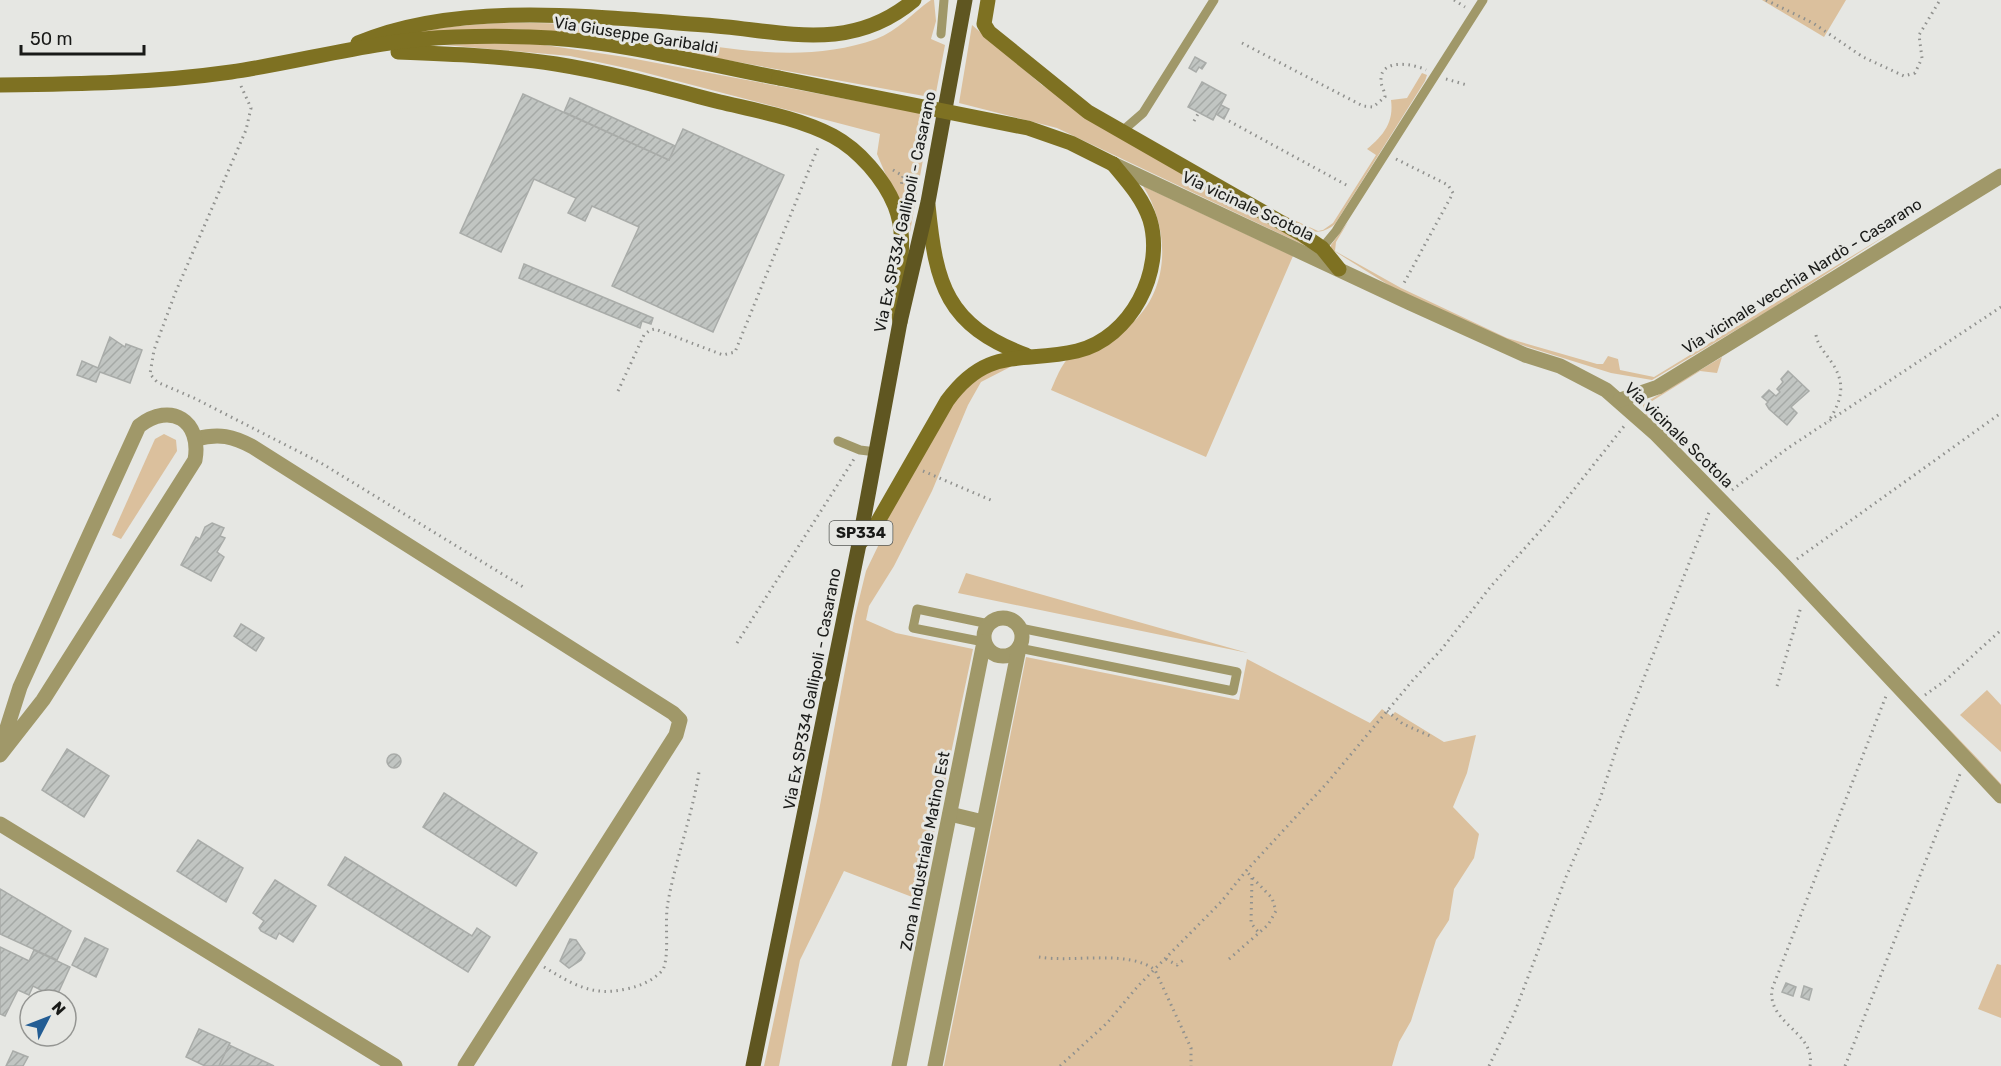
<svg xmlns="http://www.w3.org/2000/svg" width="2001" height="1066" font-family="Rubik,sans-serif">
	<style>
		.green { fill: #dbc09d }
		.building { fill: url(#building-hatch); stroke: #a9aca9; stroke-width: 1.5 }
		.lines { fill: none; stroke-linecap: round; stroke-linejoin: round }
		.path { stroke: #90918e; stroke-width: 3; stroke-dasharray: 1.5 4.5; stroke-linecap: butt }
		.service { stroke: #a09869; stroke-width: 9 }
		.minor { stroke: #a09869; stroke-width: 15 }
		.tertiary { stroke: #a09869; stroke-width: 15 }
		.secondary { stroke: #7e7122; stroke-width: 15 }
		.primary { stroke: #5f5621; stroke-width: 15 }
		.secondary-bridge { stroke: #7e7122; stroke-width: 15 }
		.labels { text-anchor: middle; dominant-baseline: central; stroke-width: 6; stroke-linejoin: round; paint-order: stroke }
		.shield { fill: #e6e7e3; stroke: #565855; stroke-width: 1.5 }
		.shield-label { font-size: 15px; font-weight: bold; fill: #191a18 }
		.street-label { font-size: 16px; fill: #191a18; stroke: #e6e7e3 }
	</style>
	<defs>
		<pattern id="building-hatch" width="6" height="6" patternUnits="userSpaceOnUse" patternTransform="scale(1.5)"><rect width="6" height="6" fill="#c1c5c2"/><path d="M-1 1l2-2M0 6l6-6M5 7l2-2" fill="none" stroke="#a5a9a6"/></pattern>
	</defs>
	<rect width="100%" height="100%" fill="#e6e7e3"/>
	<g class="green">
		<path d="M931 0H934L936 21 931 39 945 45 935 98 584 34 514 29 403 35C459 23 518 20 575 25 671 34 782 73 876 39 898 31 912 13 931 0Z"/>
		<polygon points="1762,0 1846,0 1824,37"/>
		<polygon points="972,25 1042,85 1312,249 1057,128 959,103"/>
		<polygon points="489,43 538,44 625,57 931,115 910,232 877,154 880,134 635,70 570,56 444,45"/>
		<path d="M1422 73 1427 75 1425 81 1335 224C1315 241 1300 226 1281 214L1318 231 1323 230 1333 223 1376 155 1367 149C1384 135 1394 122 1391 100L1407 98Z"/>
		<path d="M1143 186 1293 256 1206 457 1051 390C1055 381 1059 370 1065 362 1078 346 1113 339 1130 325 1171 290 1170 229 1143 186Z"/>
		<polygon points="1348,222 1336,242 1335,251 1401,288 1507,338 1597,364 1603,364 1608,356 1618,359 1620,370 1654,377 1893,231 1773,308 1652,380 1611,373 1493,336 1395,289 1331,249 1331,245"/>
		<polygon points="1722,357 1717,373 1700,371 1649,403 1644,409 1646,413 1978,759 2001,784 2001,788 1643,412 1643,404"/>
		<polygon points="1016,364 981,382 968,405 932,491 894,566 869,606 866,620 896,633 973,649 920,900 844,871 800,960 779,1066 764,1066 818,816 855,616 866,571 880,542 882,524 958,395 989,370"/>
		<polygon points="164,434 176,440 177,451 121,539 112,535 155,439"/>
		<polygon points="966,573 1248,653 958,593"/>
		<polygon points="1026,657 1239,700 1247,659 1370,723 1382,709 1391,716 1395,712 1444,742 1476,735 1467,773 1453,807 1479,834 1474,858 1454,889 1449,920 1436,940 1411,1021 1399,1042 1392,1066 944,1066"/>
		<polygon points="1987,690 2001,705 2001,752 1960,715"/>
		<polygon points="1997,964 2001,965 2001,1018 1978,1009"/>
	</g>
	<g class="building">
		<polygon points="1195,57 1206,63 1202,69 1199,67 1196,72 1189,68"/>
		<polygon points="1202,82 1226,95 1213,120 1188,107"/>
		<polygon points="523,94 669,160 683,129 784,175 713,332 612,286 639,227 592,206 585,221 568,213 576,198 534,179 501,252 460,233"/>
		<polygon points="570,98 675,146 669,160 564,112"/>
		<polygon points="1221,105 1229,109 1224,119 1216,114"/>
		<polygon points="524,264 653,318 651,324 642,321 640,328 519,278"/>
		<polygon points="110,337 125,347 126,344 142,350 130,383 100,372 96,382 77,375 82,361 98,368"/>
		<polygon points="1788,371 1809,391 1791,407 1797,413 1787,425 1769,409 1766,404 1768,402 1762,397 1769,390 1776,396 1780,392 1777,389 1783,382 1781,379"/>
		<polygon points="212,523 224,528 220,536 225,538 217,552 224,557 211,581 181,565 196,537 200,539 205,527"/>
		<polygon points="241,624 264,638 256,651 234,636"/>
		<polygon points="67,749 109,776 84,817 42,790"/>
		<circle cx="394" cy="761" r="7"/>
		<polygon points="444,793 537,853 516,886 423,827"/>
		<polygon points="198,840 243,868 226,902 177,871"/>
		<polygon points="345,857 472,936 477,928 490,937 468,972 328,885"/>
		<polygon points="275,880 316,906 293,942 279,933 276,939 261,931 259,928 264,921 253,913"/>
		<polygon points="0,889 71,931 57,960 0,934"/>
		<polygon points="85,938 108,949 96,977 72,965"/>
		<polygon points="570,939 576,940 585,953 581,960 569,968 560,961"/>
		<polygon points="0,947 29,961 34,950 70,967 55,1000 44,999 47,993 33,986 29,995 18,990 5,1016 0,1014"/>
		<polygon points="1786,983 1796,987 1793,996 1782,992"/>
		<polygon points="1804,986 1812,989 1809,1000 1801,997"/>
		<polygon points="199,1029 230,1043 219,1066 205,1066 186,1057"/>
		<polygon points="229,1045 274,1066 219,1066"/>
		<polygon points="13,1051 28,1057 23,1066 6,1066"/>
	</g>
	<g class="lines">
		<g class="path">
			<polyline points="1454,0 1465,7"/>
			<polyline points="1766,0 1813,23 1863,57 1904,76 1915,73 1922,58 1919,35 1940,0"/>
			<path d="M1242 43 1363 106 1373 107 1385 97C1385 90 1380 85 1381 79 1381 58 1415 64 1426 70"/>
			<polyline points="1446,79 1467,85"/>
			<polyline points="241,86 251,108 246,130 176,291 154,350 150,374 157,382 194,398 321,463 525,588"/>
			<polyline points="1194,121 1199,112"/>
			<polyline points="1229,121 1350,187"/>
			<polyline points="1396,159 1448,185 1453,193 1404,283"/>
			<polyline points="893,170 903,176 901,186"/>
			<path d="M1816 335C1818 346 1824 351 1830 360 1847 383 1842 400 1828 422"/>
			<polyline points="618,391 644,335 650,330 655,329 723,355 735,352 819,145"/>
			<polyline points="923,471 993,501"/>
			<polyline points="1732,490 1788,448 2001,307"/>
			<polyline points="1797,559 2001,413"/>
			<polyline points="737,643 854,459"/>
			<polyline points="1777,686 1801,607"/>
			<polyline points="1925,695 1946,680 2001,630"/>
			<polyline points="1387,711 1403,724 1430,736"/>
			<polyline points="1252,878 1251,923 1259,933"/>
			<path d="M1039 957C1073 963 1128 949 1155 970L1191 1048V1066"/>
			<polyline points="1166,959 1177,965 1186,958"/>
			<polyline points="1229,959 1268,925 1276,911 1272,898 1246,871"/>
			<path d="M544 967C572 984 593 997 626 989 641 986 652 981 663 970 670 953 664 923 668 902 676 858 692 816 699 772"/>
			<polyline points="1060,1066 1107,1023 1138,986 1221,902 1246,871 1327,783 1413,680 1441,650 1492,585 1549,521 1625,425"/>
			<polyline points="1489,1066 1514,1014 1566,877 1600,799 1618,744 1710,510"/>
			<path d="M1810 1066C1816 1032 1767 1024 1772 989L1886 696"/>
			<polyline points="1845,1066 1960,774"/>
		</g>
		<g class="service">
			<polyline points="941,34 944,0"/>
			<polyline points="1120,133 1143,113 1214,0"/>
			<polyline points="1322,248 1336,231 1483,0"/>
			<polyline points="838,441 860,450 876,452"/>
			<polyline points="984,642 913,628 917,609 989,624"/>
			<polyline points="1019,648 1233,691 1237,672 1020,628"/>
		</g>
		<g class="minor">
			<polyline points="1113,164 1410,303 1525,355 1560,366 1606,390 1655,433 1786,567 2001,796"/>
			<polyline points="1620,400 1658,387 2001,176"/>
		</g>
		<g class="tertiary">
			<path d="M196 439C219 433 233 436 253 447L673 713 680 720 676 735 465 1066"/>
			<circle cx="1003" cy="637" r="19"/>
			<path d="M0 750 20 687 139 426C171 401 202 421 195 460L43 700 0 755"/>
			<polyline points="950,814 983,822"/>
			<polyline points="0,824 395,1066"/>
			<polyline points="899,1066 984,642"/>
			<polyline points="935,1066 1019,648"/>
		</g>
		<g class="secondary">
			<polyline points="988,0 984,24 989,32 1088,112 1303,235 1322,248 1339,269"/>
			<path d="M358 43C459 0 596 17 705 25 780 30 849 55 914 0"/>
			<path d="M398 52C451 54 504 56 556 64 612 73 666 88 720 102 758 111 798 118 833 136 859 150 884 179 895 206 911 247 892 282 900 322"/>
			<path d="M0 85C78 84 154 83 231 72 306 61 379 39 455 37 487 36 519 36 551 38 627 43 704 64 779 78"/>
			<path d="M928 205C936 285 946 325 1026 355"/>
			<path d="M859 544 877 523 947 401C988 345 1021 364 1077 351 1131 338 1165 271 1150 220 1143 198 1127 181 1113 164"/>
		</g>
		<polyline class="primary" points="753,1066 859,544 900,322 928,202 965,0"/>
		<polyline class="secondary-bridge" points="779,78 1028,128 1071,143 1113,164"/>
	</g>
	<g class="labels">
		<rect class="shield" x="829.5" y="521" width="63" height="24" rx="4.5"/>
		<g class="shield-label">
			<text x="861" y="533">SP334</text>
		</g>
		<g class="street-label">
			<text transform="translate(636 35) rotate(9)">Via Giuseppe Garibaldi</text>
			<text transform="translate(1248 206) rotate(25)">Via vicinale Scotola</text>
			<text transform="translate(905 212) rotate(-78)">Via Ex SP334 Gallipoli - Casarano</text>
			<text transform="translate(1802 276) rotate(-32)">Via vicinale vecchia Nardò - Casarano</text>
			<text transform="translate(1679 435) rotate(44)">Via vicinale Scotola</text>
			<text transform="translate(812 689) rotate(-79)">Via Ex SP334 Gallipoli - Casarano</text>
			<text transform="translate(925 851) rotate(-79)">Zona Industriale Matino Est</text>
		</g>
	</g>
	<g transform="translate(48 1018) rotate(48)"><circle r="28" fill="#e6e7e3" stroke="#949592" stroke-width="1.5"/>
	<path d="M0-4.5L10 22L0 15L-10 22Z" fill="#235d94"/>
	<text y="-9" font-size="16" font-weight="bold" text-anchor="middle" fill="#191a18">N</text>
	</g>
	<path d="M21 45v9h123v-9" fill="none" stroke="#191a18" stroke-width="3"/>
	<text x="30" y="45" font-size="18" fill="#191a18" stroke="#e6e7e3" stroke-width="4.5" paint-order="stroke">50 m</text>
</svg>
